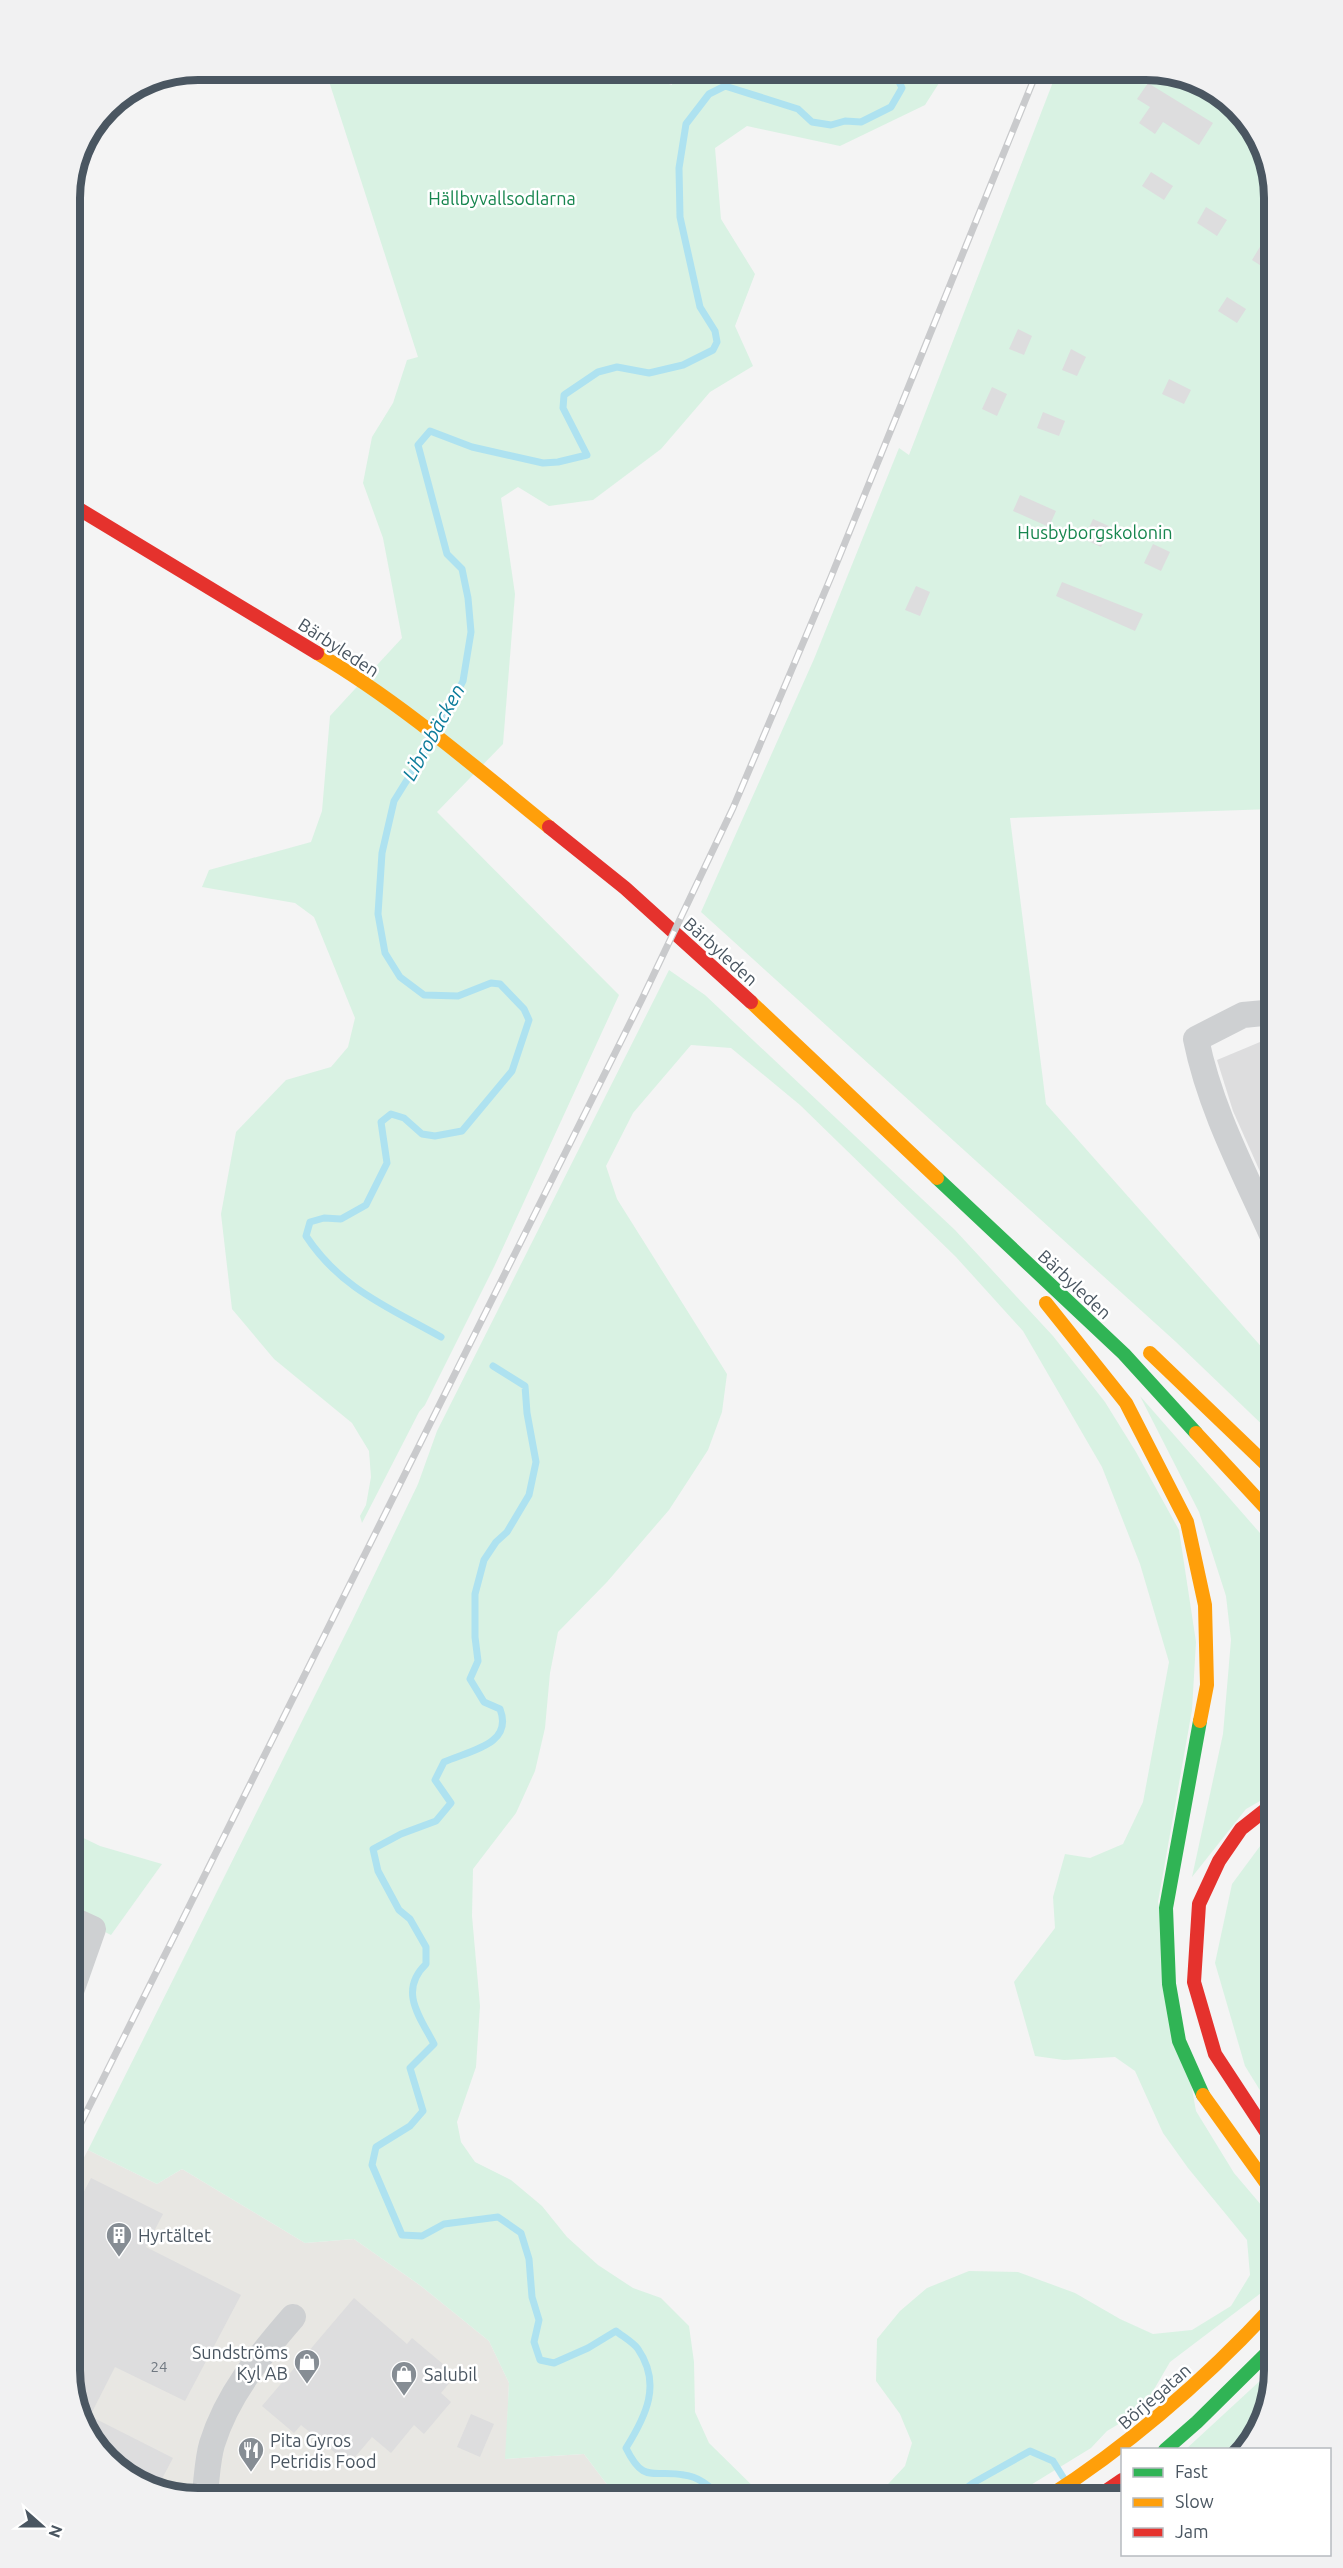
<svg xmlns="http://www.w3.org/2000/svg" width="1343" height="2568" font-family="Ubuntu,sans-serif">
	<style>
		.commercial { fill: #e8e7e3 }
		.green { fill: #d9f2e3 }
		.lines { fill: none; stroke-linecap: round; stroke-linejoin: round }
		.stream { stroke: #aee2f0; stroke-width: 7 }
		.building { fill: #ddddde }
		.street { stroke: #ced0d2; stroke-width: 26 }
		.fast { stroke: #30b455; stroke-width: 14 }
		.slow { stroke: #ff9f0a; stroke-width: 14 }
		.jam { stroke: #e5322d; stroke-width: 14 }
		.rail-casing { stroke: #c9cacc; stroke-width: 7 }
		.rail { stroke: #fff; stroke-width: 4.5; stroke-dasharray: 14; stroke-linecap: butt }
		.labels { text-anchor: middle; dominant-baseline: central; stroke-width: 5; stroke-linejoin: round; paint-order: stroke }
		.number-label { font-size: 15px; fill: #707881 }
		.park-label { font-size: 18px; fill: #17864f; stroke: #fff }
		.street-label { font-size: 18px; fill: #4a5661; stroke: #fff }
		.poi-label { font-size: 18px; fill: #4a5661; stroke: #fff; text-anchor: start }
		.water-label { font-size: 20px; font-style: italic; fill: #0c7c9b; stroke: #fff }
		.rim { fill: none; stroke: #4a5661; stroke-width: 8 }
	</style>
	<rect width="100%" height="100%" fill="#f4f4f4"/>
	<polygon class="commercial" points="88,2150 157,2184 182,2169 305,2243 354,2239 421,2286 489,2341 509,2383 506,2459 584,2454 618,2499 190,2499 126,2477 79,2419 69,2370 69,2185"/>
	<g class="green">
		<polygon points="325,69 658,69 662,82 672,85 669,69 948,69 925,105 840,146 747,126 715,148 721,219 755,274 735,326 753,366 710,392 661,449 593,500 549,506 518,487 501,498 515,594 503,744 437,812 619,995 494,1267 425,1405 419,1412 362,1523 360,1516 366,1505 371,1477 369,1451 352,1423 274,1359 232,1309 221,1214 236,1132 286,1080 331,1067 348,1047 355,1018 314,917 295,903 202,887 209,870 311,842 322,811 330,716 402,638 383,538 363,483 372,437 393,403 407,360 418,357"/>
		<polygon points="1058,69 1154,69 1223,95 1264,149 1274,198 1274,809 1010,818 1046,1104 1274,1361 1274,1436 1176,1342 701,912 814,659 899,448 909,455"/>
		<polygon points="669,970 705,995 955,1230 1053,1336 1105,1402 1136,1452 1179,1530 1196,1642 1192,1710 1158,1902 1196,2111 1234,2173 1274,2220 1274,2269 1261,2293 1170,2362 1142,2410 1107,2431 1091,2448 1008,2499 874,2499 905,2466 912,2443 900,2414 876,2381 877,2339 900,2311 927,2288 969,2271 1018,2272 1075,2293 1120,2319 1153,2334 1192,2330 1231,2306 1250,2275 1247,2240 1188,2168 1163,2133 1135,2071 1115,2057 1064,2060 1035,2056 1014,1982 1055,1928 1053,1897 1065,1854 1090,1858 1123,1844 1143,1802 1169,1662 1140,1564 1102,1467 1023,1331 956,1257 800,1105 731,1048 691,1045 633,1113 606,1166 617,1199 727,1374 722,1412 708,1450 669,1510 607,1582 558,1632 550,1673 545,1728 535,1771 516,1813 473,1869 472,1916 480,2006 476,2067 457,2122 461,2142 475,2162 511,2180 542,2206 567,2237 598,2265 633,2288 661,2298 689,2326 694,2362 695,2412 709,2443 766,2499 618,2499 584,2454 505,2459 509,2383 489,2341 421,2286 354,2239 305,2243 182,2169 157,2184 88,2150 352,1621 418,1484 437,1431"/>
		<polygon points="1140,1396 1274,1549 1274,1793 1246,1809 1192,1877 1223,1734 1231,1640 1226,1596 1199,1512"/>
		<polygon points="69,1831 100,1846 162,1864 111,1935 69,1914"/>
		<polygon points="1274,1832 1274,2113 1245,2066 1215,1963 1232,1884 1269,1834"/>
		<polygon points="1274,2368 1252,2442 1243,2449 1185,2450"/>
	</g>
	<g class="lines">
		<g class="stream">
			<polyline points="439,728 463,681 471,632 468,598 462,569 447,554 418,445 430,431 472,447 543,463 558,462 587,455 563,408 564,395 598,372 617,367 649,373 683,365 713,350 717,342 715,331 700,307 680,217 679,168 686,124 709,94 725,86 798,109 812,122 831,125 845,121 861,122 891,107 902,88 893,69"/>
			<path d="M430 743 394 801 382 853 378 914 385 953 400 977 424 995 458 996 491 983 500 984 524 1009 529 1020 512 1071 462 1131 435 1136 422 1134 404 1118 391 1114 381 1122 387 1163 366 1205 341 1219 324 1218 310 1222 306 1236C341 1289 388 1307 441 1337"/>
			<path d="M493 1366 525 1386 527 1413 536 1462 529 1495 507 1532 496 1542 484 1560 475 1594V1637L478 1661 470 1679 484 1702 500 1709C514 1745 468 1751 444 1762L435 1780 451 1803 436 1821 401 1834 373 1849 378 1871 399 1910 410 1919 426 1947V1964C398 1991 420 2017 434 2044L410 2068 423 2111 410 2126 376 2147 372 2165 402 2235 422 2236 444 2224 498 2217 521 2233 529 2259 532 2297 539 2320 534 2342 540 2360 554 2363 588 2348 616 2331C622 2336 633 2342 638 2349 662 2384 646 2416 626 2448 644 2485 653 2469 684 2475 701 2477 712 2489 724 2499"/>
			<polyline points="952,2499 973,2483 1030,2451 1053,2461 1063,2477"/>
		</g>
	</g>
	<g class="building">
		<polygon points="1148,83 1213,123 1199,145 1163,122 1155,134 1139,123 1150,107 1137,99"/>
		<polygon points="1151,172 1173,186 1164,200 1142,186"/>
		<polygon points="1206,207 1227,220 1217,236 1197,223"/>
		<polygon points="1261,245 1274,253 1274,274 1252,260"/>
		<polygon points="1227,297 1246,309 1237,323 1218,311"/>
		<polygon points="1018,329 1032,336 1024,355 1009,349"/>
		<polygon points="1071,349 1086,357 1077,376 1062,370"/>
		<polygon points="1169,379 1191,390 1184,404 1162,394"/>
		<polygon points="992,387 1007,394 997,416 982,409"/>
		<polygon points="1043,412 1065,421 1059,436 1037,428"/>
		<polygon points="1020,495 1056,511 1049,527 1013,511"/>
		<polygon points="1093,519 1111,527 1101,547 1084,539"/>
		<polygon points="1153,544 1170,552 1161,571 1144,563"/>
		<polygon points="1062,582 1143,614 1135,631 1056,596"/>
		<polygon points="916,586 930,592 920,616 905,610"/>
		<polygon points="1260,1042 1274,1076 1274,1203 1233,1111 1217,1060"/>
		<polygon points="91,2178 163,2214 146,2247 241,2295 185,2401 115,2367 90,2416 173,2458 157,2488 126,2477 79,2419 69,2370 69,2221"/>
		<polygon points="354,2298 407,2344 412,2338 456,2375 441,2393 451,2402 424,2434 414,2425 391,2453 372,2437 349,2464 301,2425 294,2433 262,2406"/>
		<polygon points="471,2414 494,2424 480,2457 457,2447"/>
	</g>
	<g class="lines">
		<g class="street">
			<path d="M1274 1239C1245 1174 1210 1109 1196 1039L1243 1015 1274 1012"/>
			<polyline points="69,1997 93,1929 69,1918"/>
			<path d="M204 2499C207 2481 207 2461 212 2444 227 2395 260 2355 293 2317"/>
		</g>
		<g class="fast">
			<polyline points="937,1178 1124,1354 1196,1433"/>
			<polyline points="1200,1721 1166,1908 1169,1984 1179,2041 1203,2095"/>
			<polyline points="1165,2450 1197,2422 1274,2346"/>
		</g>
		<g class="slow">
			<path d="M317 653C400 702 475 767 549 827"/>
			<polyline points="751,1002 937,1178"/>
			<polyline points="1046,1303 1126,1403 1187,1522 1205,1605 1207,1685 1200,1721"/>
			<polyline points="1150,1353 1274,1472"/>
			<polyline points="1196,1433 1274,1517"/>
			<polyline points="1203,2095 1274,2194"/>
			<path d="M1045 2499C1131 2444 1205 2380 1274 2305"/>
		</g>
		<g class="jam">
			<polyline points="69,503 317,653"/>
			<polyline points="549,827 625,888 751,1002"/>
			<polyline points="1274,1803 1241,1829 1219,1861 1199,1904 1194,1982 1215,2054 1274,2144"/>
			<polyline points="1094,2499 1122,2480"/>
		</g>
		<g class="rail-casing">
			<polyline id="rail" points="69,2147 642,999 733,808 831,577 1038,69"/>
		</g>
		<use href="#rail" class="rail"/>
	</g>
	<defs>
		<g id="building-pin" transform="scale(1.35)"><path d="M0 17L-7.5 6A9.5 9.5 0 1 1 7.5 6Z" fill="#868d94" stroke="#fff"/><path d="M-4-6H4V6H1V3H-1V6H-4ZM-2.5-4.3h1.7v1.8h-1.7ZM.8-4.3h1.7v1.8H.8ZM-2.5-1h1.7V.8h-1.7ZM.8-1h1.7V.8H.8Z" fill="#fff"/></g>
		<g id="shop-pin" transform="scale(1.35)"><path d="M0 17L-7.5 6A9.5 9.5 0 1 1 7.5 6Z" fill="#868d94" stroke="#fff"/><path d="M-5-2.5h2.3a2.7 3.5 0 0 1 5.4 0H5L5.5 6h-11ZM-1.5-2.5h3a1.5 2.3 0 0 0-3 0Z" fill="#fff"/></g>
		<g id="restaurant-pin" transform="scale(1.35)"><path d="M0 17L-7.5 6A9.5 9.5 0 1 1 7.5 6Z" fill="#868d94" stroke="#fff"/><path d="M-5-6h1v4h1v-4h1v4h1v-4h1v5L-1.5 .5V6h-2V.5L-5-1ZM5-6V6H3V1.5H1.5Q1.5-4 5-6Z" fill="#fff"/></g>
	</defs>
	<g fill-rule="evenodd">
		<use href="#building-pin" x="119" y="2235"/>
		<use href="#shop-pin" x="307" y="2362"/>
		<use href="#shop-pin" x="404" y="2374"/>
		<use href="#restaurant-pin" x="251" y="2450"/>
	</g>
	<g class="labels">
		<g class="number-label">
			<text x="159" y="2366">24</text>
		</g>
		<g class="park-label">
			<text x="502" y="198">Hällbyvallsodlarna</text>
			<text x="1095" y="532">Husbyborgskolonin</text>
		</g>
		<g class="street-label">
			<text transform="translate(339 647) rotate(33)">Bärbyleden</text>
			<text transform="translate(721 951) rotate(42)">Bärbyleden</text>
			<text transform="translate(1075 1284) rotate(43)">Bärbyleden</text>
			<text transform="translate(1154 2396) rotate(-41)">Börjegatan</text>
		</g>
		<g class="poi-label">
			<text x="138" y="2235">Hyrtältet</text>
			<text x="288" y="2352" text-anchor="end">Sundströms<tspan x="288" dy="21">Kyl AB</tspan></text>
			<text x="424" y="2374">Salubil</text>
			<text x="270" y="2440">Pita Gyros<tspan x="270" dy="21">Petridis Food</tspan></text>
		</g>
		<g class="water-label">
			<text transform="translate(433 732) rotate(-61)">Librobäcken</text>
		</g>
	</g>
	<path d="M0 0H1343V2568H0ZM198 80H1146A118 118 0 0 1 1264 198V2370A118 118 0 0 1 1146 2488H198A118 118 0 0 1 80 2370V198A118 118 0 0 1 198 80Z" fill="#f1f1f2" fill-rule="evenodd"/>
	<path class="rim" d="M198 80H1146A118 118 0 0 1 1264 198V2370A118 118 0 0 1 1146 2488H198A118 118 0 0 1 80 2370V198A118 118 0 0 1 198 80Z"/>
	<rect x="1121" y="2448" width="210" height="108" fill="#ffffff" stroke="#b7bbc0" stroke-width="1.5"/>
	<rect x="1133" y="2468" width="30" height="9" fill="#30b455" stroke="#b7bbc0" stroke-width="1.5"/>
	<text x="1175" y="2478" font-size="18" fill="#4a5661">Fast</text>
	<rect x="1133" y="2498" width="30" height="9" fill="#ff9f0a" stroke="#b7bbc0" stroke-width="1.5"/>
	<text x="1175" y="2508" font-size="18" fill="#4a5661">Slow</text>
	<rect x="1133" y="2528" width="30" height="9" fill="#e5322d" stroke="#b7bbc0" stroke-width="1.5"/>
	<text x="1175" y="2538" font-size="18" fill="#4a5661">Jam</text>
	<g transform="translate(42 2526) rotate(111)" stroke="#ffffff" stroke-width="4.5" paint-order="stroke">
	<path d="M0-4.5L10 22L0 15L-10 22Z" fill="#4a5661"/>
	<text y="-9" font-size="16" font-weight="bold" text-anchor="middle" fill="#4a5661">N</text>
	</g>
</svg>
